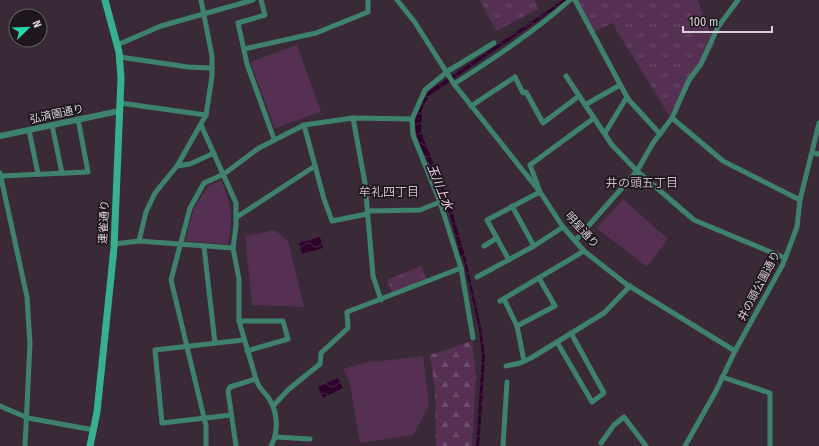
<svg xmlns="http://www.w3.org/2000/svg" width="819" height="446" font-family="'Fira Sans Condensed','Noto Sans JP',sans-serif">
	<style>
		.grass { fill: #553052 }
		.forest { fill: url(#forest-firs) }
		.park { fill: url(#park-tufts) }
		.water { fill: url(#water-waves) }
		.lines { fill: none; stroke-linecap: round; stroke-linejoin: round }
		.minor { stroke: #3e826e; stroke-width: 5 }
		.tertiary { stroke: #3e826e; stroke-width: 6 }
		.secondary { stroke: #37b090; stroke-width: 7 }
		.labels { text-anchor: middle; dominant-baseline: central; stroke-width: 3.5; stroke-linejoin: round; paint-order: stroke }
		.street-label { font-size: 11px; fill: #dad0d9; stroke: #1d161c }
		.neighbourhood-label { font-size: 12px; fill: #cbb8c9; stroke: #1d161c }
		.water-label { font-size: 12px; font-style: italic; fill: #f6d3f1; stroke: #1d161c }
	</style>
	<defs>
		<pattern id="forest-firs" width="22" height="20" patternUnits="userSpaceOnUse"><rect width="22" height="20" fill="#553052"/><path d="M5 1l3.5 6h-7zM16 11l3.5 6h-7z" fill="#6d4d6a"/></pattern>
		<pattern id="park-tufts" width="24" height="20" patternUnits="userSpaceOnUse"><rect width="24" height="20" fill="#553052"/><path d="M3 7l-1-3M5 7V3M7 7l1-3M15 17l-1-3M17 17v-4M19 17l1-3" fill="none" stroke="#6d4d6a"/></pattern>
		<pattern id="water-waves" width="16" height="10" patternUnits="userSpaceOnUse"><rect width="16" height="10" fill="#2d032b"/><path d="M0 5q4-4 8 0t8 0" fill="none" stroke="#4b2749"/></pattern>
	</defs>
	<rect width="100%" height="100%" fill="#3a2a38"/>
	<g class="grass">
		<polygon points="297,45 321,112 275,128 250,62"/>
		<path d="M221 180C233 208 233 215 228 244L185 241 194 208 208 187Z"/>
		<polygon points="623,199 668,239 647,267 597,228"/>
		<polygon points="275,230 288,241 304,307 252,305 245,236"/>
		<polygon points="423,356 429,406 413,435 360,443 350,383 343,369 375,360 375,362"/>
	</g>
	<polygon class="forest" points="472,341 476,376 472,446 436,446 435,390 430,355"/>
	<g class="park">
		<polygon points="480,0 534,0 539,9 496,31"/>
		<polygon points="577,0 697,0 715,44 669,115 612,23 594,32"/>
		<polygon points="421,266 427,281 393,295 387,280"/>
	</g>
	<g class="water">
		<path d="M563 0H568L429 96 422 109 421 132 451 207 465 256 481 327 485 356 480 436 479 446H476L482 357 479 329 463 258 460 255C454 228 446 199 434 173 427 158 417 145 415 128 414 115 422 101 429 91Z"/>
		<polygon points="320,237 323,248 302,254 299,243"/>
		<polygon points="338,378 343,388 323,398 318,387"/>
	</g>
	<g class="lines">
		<g class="minor">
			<polyline points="261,0 265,15 238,23 247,64 274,139"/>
			<polyline points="397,0 414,21 454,84 540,192 563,227 584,251 626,284 735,351"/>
			<polyline points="575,0 628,99 660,134"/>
			<polyline points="117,45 161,26 253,0"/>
			<polyline points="244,49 316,33 368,12 368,0"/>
			<polyline points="120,57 188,67 212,68"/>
			<polyline points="566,76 612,145 637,171 694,220 785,258"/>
			<path d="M454 84C494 58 534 32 570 0"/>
			<polyline points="120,103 206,115"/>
			<polyline points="585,105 620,85"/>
			<polyline points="471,106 515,77 523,93 526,92 543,123 579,96"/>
			<polyline points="353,118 365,183 373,276 381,300"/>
			<polyline points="672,118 723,161 800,200"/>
			<polyline points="52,125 62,173"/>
			<polyline points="201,125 236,203 236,226 233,248 239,279 239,321 256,379 230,387 228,391 236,446"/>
			<polyline points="304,125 324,199 332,221 367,214"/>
			<polyline points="29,130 38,174"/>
			<polyline points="605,133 627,97"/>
			<polyline points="813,153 819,154"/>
			<polyline points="177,166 190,164 214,153"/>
			<polyline points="0,173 27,297 30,344 25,446"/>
			<polyline points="1,176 88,172 78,119"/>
			<polyline points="512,206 534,246"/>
			<polyline points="367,211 420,210 440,202"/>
			<polyline points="237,217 315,166"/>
			<polyline points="139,241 146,212 155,193 177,166 206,115 212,76 212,56 201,0"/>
			<polyline points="575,241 637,171 653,143 672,118 689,80 701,64 718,27 738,0"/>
			<polyline points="114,244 139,241 233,248"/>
			<polyline points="484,246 497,238"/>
			<polyline points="204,247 215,343"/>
			<polyline points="509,260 487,220 540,192 530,165 594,118"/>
			<polyline points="477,277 534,246 563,227"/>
			<polyline points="504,299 517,326 524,361"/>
			<polyline points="500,301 584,251"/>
			<polyline points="239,321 283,321 288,339 247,351"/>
			<polyline points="517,326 555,306 539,278"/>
			<polyline points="473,338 461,268 440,202 413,135 412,119 425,90 448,71 494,43"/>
			<polyline points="557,342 592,402 604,393 571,333"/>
			<polyline points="506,366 520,363 531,358 604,313 630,286"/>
			<polyline points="722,377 770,393 770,446"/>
			<path d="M256 379C258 387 263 391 268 397 278 412 279 431 271 446"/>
			<polyline points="0,406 28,418 94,430"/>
			<polyline points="273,406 289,389 320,364 321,353 348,328 347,312 461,268"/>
			<polyline points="231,415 162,423 155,350 243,340"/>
			<polyline points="276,437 310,439"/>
			<polyline points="601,443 614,425 624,417 646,446"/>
			<polyline points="206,446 206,426 171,280 190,208 204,183 224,174 259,148 304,125 353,118 412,119"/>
			<polyline points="503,446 507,382"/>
			<polyline points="685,446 716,391 735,351 783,264 797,227 800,200 819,123"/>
		</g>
		<polyline class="tertiary" points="0,136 119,111"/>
		<polyline class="secondary" points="90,446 97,412 114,248 121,78 119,52 105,0"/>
	</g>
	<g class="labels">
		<g class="street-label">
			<text transform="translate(57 114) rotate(-12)">弘済園通り</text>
			<text transform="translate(104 222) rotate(-87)">連雀通り</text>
			<text transform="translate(582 230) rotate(48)">明星通り</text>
			<text transform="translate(759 286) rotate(-62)">井の頭公園通り</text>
		</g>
		<g class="neighbourhood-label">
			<text x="642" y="183">井の頭五丁目</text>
			<text x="389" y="192">牟礼四丁目</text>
		</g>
		<g class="water-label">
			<text transform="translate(440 187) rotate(68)">玉川上水</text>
		</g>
	</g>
	<g transform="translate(28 28) rotate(67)"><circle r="19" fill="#1d161c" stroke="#696068"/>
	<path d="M0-3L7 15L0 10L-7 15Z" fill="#2ad5ac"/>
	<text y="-6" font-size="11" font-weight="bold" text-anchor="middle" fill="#dad0d9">N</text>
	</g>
	<path d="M683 26v6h89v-6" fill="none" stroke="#dad0d9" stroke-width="2"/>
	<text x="689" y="26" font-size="12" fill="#dad0d9" stroke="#1d161c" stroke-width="3" paint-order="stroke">100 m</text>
</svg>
